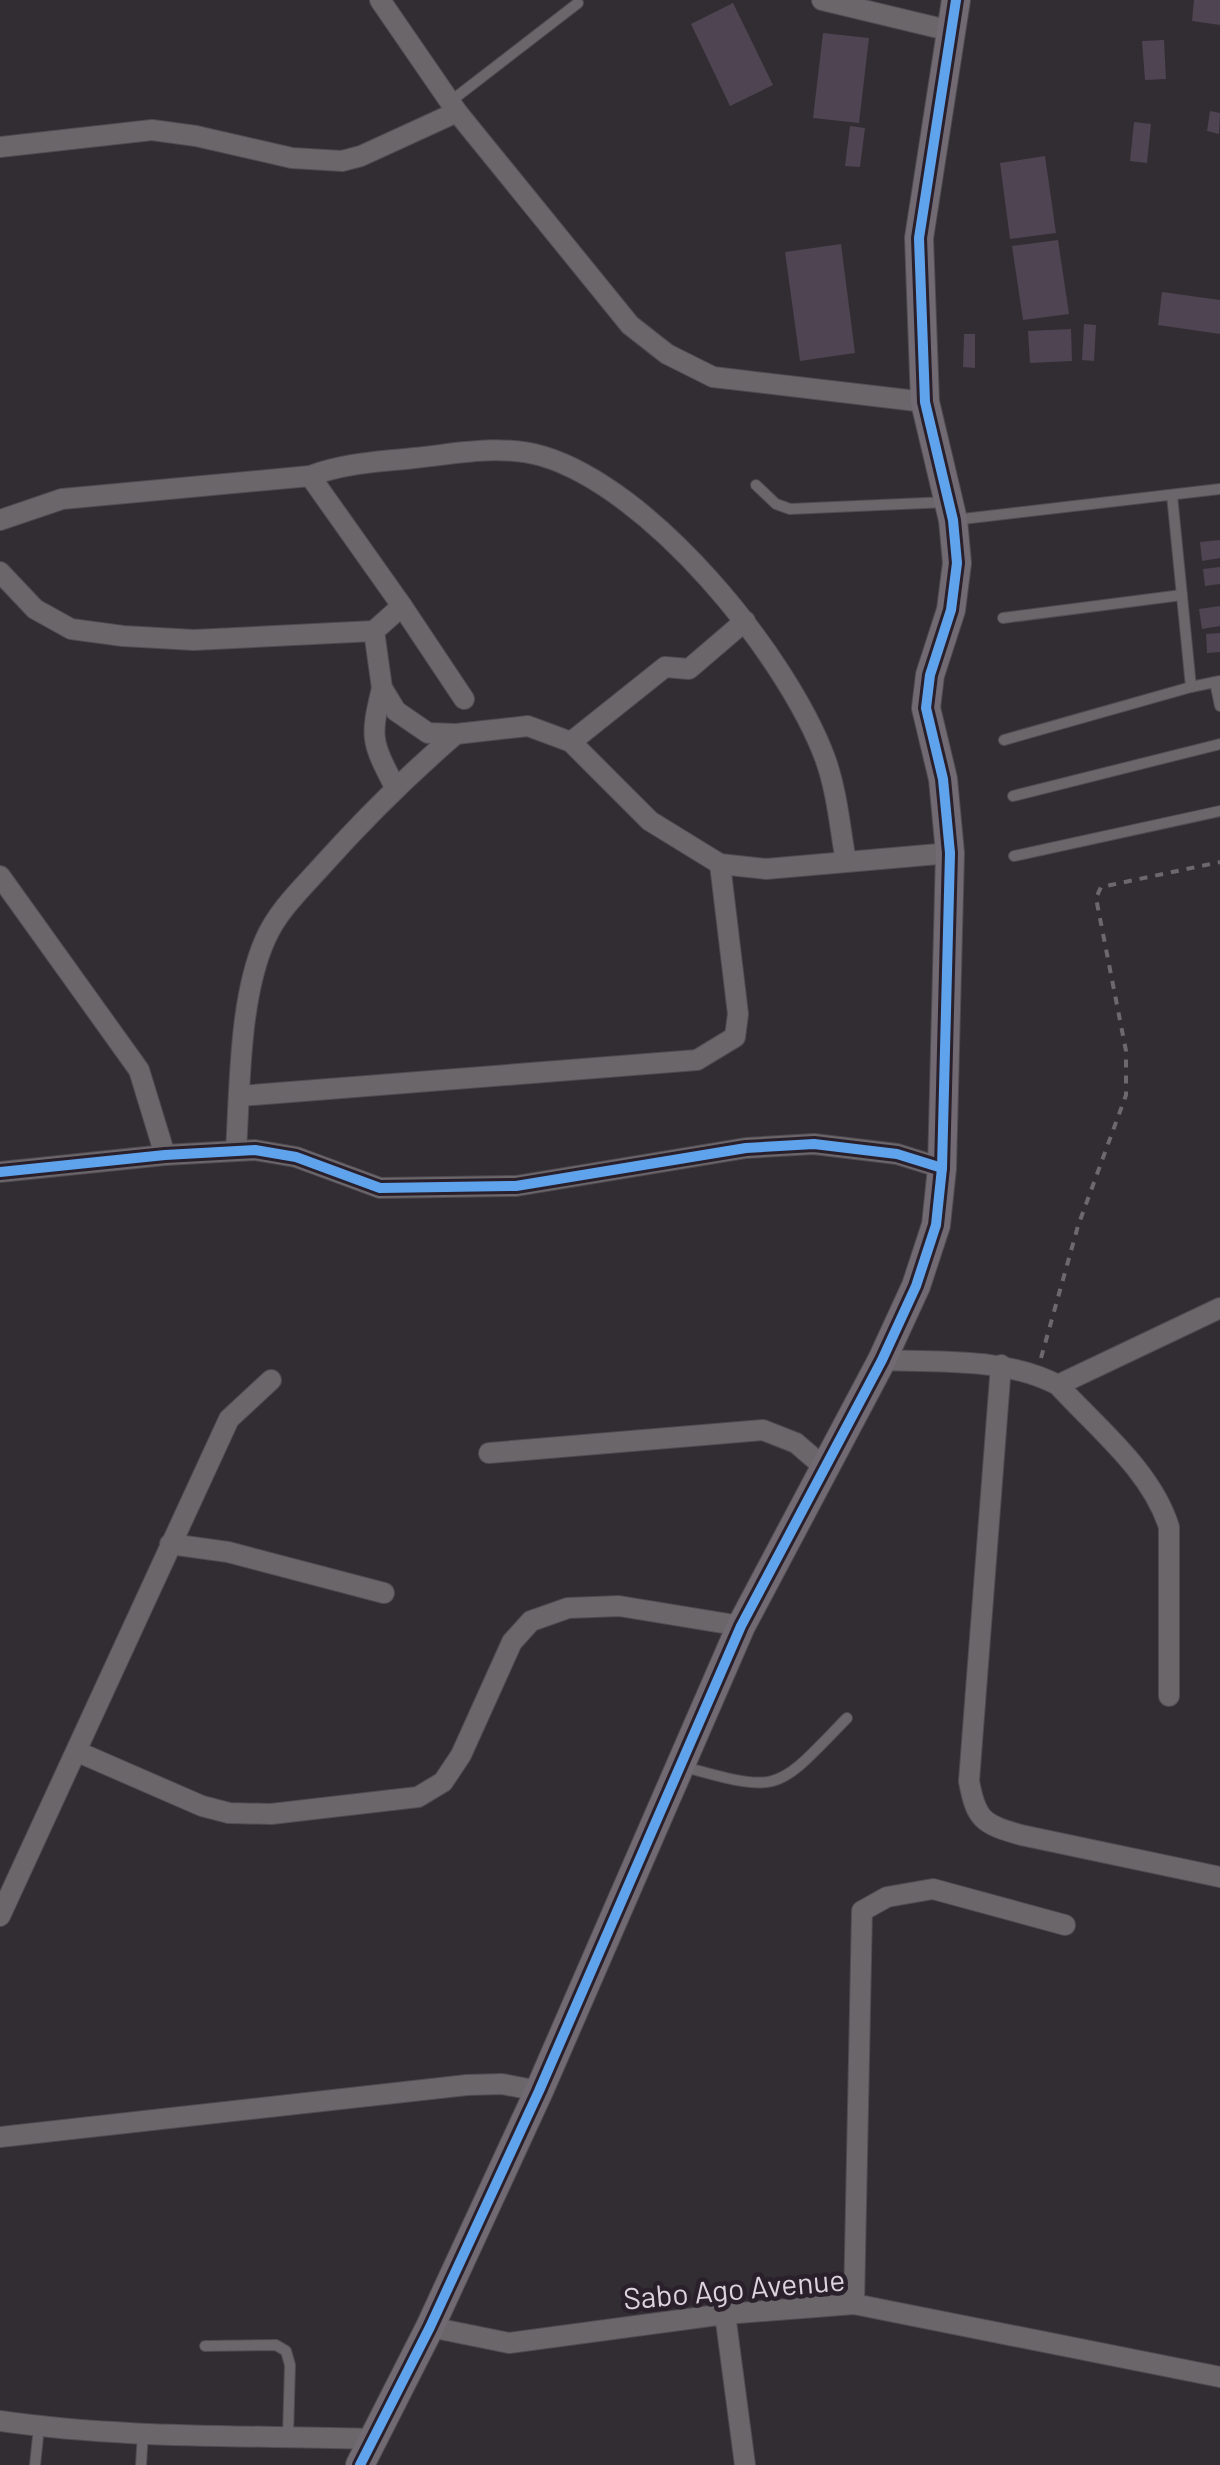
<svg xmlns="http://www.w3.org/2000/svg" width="1220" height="2465" font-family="Barlow,sans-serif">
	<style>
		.building { fill: #4f4452 }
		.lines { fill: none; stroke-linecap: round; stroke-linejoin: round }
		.lane-casing { stroke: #504b51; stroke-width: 12 }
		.street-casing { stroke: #504b51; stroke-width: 22 }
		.secondary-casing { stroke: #504b51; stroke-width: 30 }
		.path { stroke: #6d686e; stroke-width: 4; stroke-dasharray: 8 8; stroke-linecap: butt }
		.lane { stroke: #6a666a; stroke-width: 10 }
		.street { stroke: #6a666a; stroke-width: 20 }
		.secondary { stroke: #716a73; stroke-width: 28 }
		.cycleway-casing { stroke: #2a202c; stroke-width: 16 }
		.cycleway { stroke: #60a3ed; stroke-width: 10 }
		.labels { text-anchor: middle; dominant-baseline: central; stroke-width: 9; stroke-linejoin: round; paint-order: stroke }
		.street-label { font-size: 30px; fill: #dbd4dc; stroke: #2a202c }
	</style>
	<rect width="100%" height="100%" fill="#322d33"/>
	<g class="building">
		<polygon points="1194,0 1220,0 1220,25 1192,21"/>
		<polygon points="733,3 773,85 730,106 691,24"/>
		<polygon points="823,33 869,38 859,123 813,118"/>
		<polygon points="1164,40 1166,79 1145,80 1142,41"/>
		<polygon points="1210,111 1220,113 1219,134 1207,131"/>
		<polygon points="1134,122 1151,124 1147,163 1130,161"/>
		<polygon points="850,126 865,128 860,167 845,166"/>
		<polygon points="1045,156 1056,233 1010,239 1000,163"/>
		<polygon points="1058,240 1069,314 1023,320 1012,246"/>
		<polygon points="841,244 855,353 800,361 785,252"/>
		<polygon points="1162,292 1220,300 1220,334 1158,325"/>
		<polygon points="1084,324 1096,325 1094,361 1082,360"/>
		<polygon points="1071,329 1072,361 1030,363 1028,331"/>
		<polygon points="964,334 975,334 975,368 963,367"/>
		<polygon points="1220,540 1220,558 1202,561 1200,542"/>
		<polygon points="1220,567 1220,584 1205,586 1203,569"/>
		<polygon points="1220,606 1220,626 1202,629 1199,609"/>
		<polygon points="1220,633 1220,652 1207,653 1206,634"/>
	</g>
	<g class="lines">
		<g class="lane-casing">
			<g id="lane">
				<polyline points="451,101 578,3"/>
				<polyline points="756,485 776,504 790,509 947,502"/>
				<polyline points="954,520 1220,489"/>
				<polyline points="1003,618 1182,595"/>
				<polyline points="1215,682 1220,706"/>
				<polyline points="1191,687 1220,681"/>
				<polyline points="1004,740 1191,687 1172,495"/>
				<polyline points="1013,796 1220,744"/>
				<polyline points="1014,856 1220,811"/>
				<path d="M681 1766C782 1794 775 1792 847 1718"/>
				<polyline points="205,2346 276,2345 286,2351 290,2365 288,2436"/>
				<polyline points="35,2465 39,2427"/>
				<polyline points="141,2465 143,2433"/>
			</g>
		</g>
		<g class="street-casing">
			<g id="street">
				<polyline points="380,0 457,112 630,325 667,354 713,377 925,402"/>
				<polyline points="822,0 951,31"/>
				<polyline points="0,147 152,130 196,136 292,158 342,161 361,156 457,112"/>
				<path d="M310 476C344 463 378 462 414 458 455 454 501 444 542 456 651 488 786 654 825 758 837 791 840 828 846 862"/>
				<polyline points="0,520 62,499 310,476 402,606 374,631 194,640 123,636 71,629 35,609 0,572"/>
				<polyline points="402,606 464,699"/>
				<polyline points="374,631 382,688 396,711 428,733 456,734 528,726 571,742 650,821 720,864 766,869 950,853"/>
				<path d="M382 688C370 738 371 741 395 787"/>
				<polyline points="571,742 665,667 689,669 745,621"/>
				<polyline points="0,876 139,1070 165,1155"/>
				<polyline points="240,1096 697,1060 735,1037 738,1014 720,864"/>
				<path d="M236 1151C240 1087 239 999 265 940 277 912 300 890 320 868 363 820 407 776 456 734"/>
				<polyline points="0,1172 165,1155 255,1150 296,1157 380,1188 516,1186 746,1148 814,1144 897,1154 942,1168"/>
				<path d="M882 1360C941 1363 1004 1357 1058 1385L1220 1308"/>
				<path d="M1001 1365 969 1781C976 1820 983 1824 1021 1835L1220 1877"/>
				<path d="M1058 1385C1097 1428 1151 1470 1169 1527V1696"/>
				<polyline points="489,1453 763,1430 796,1443 825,1468"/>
				<polyline points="170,1544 228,1552 384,1593"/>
				<polyline points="78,1752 202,1806 229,1813 271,1814 418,1797 443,1782 461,1755 512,1642 531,1621 568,1608 619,1606 741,1626"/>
				<polyline points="0,1916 229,1419 271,1380"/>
				<polyline points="0,2137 467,2085 502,2084 539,2091"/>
				<polyline points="854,2304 862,1911 887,1897 933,1889 1065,1925"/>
				<polyline points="725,2314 745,2465"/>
				<polyline points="430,2327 509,2343 725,2314 854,2304 1220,2377"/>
				<path d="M0 2421C123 2439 250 2435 373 2439"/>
			</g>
		</g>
		<g class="secondary-casing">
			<polyline id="secondary" points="360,2465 430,2327 539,2091 741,1626 882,1360 916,1286 936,1225 942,1168 950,853 943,779 926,708 930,675 951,610 957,563 953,520 925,402 919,238 956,0"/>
		</g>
		<polyline class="path" points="1041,1358 1078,1226 1126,1095 1126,1051 1096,898 1101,887 1220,862"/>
		<use href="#lane" class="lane"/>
		<use href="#street" class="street"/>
		<use href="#secondary" class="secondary"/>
		<g class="cycleway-casing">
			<g id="cycleway">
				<polyline points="0,1172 165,1155 255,1150 296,1157 380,1188 516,1186 746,1148 814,1144 897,1154 942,1168"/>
				<polyline points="360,2465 430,2327 539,2091 741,1626 882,1360 916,1286 936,1225 942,1168 950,853 943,779 926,708 930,675 951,610 957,563 953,520 925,402 919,238 956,0"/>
			</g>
		</g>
		<use href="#cycleway" class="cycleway"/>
	</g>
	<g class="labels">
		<g class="street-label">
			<text transform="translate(734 2288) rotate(-5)">Sabo Ago Avenue</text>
		</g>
	</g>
</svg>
